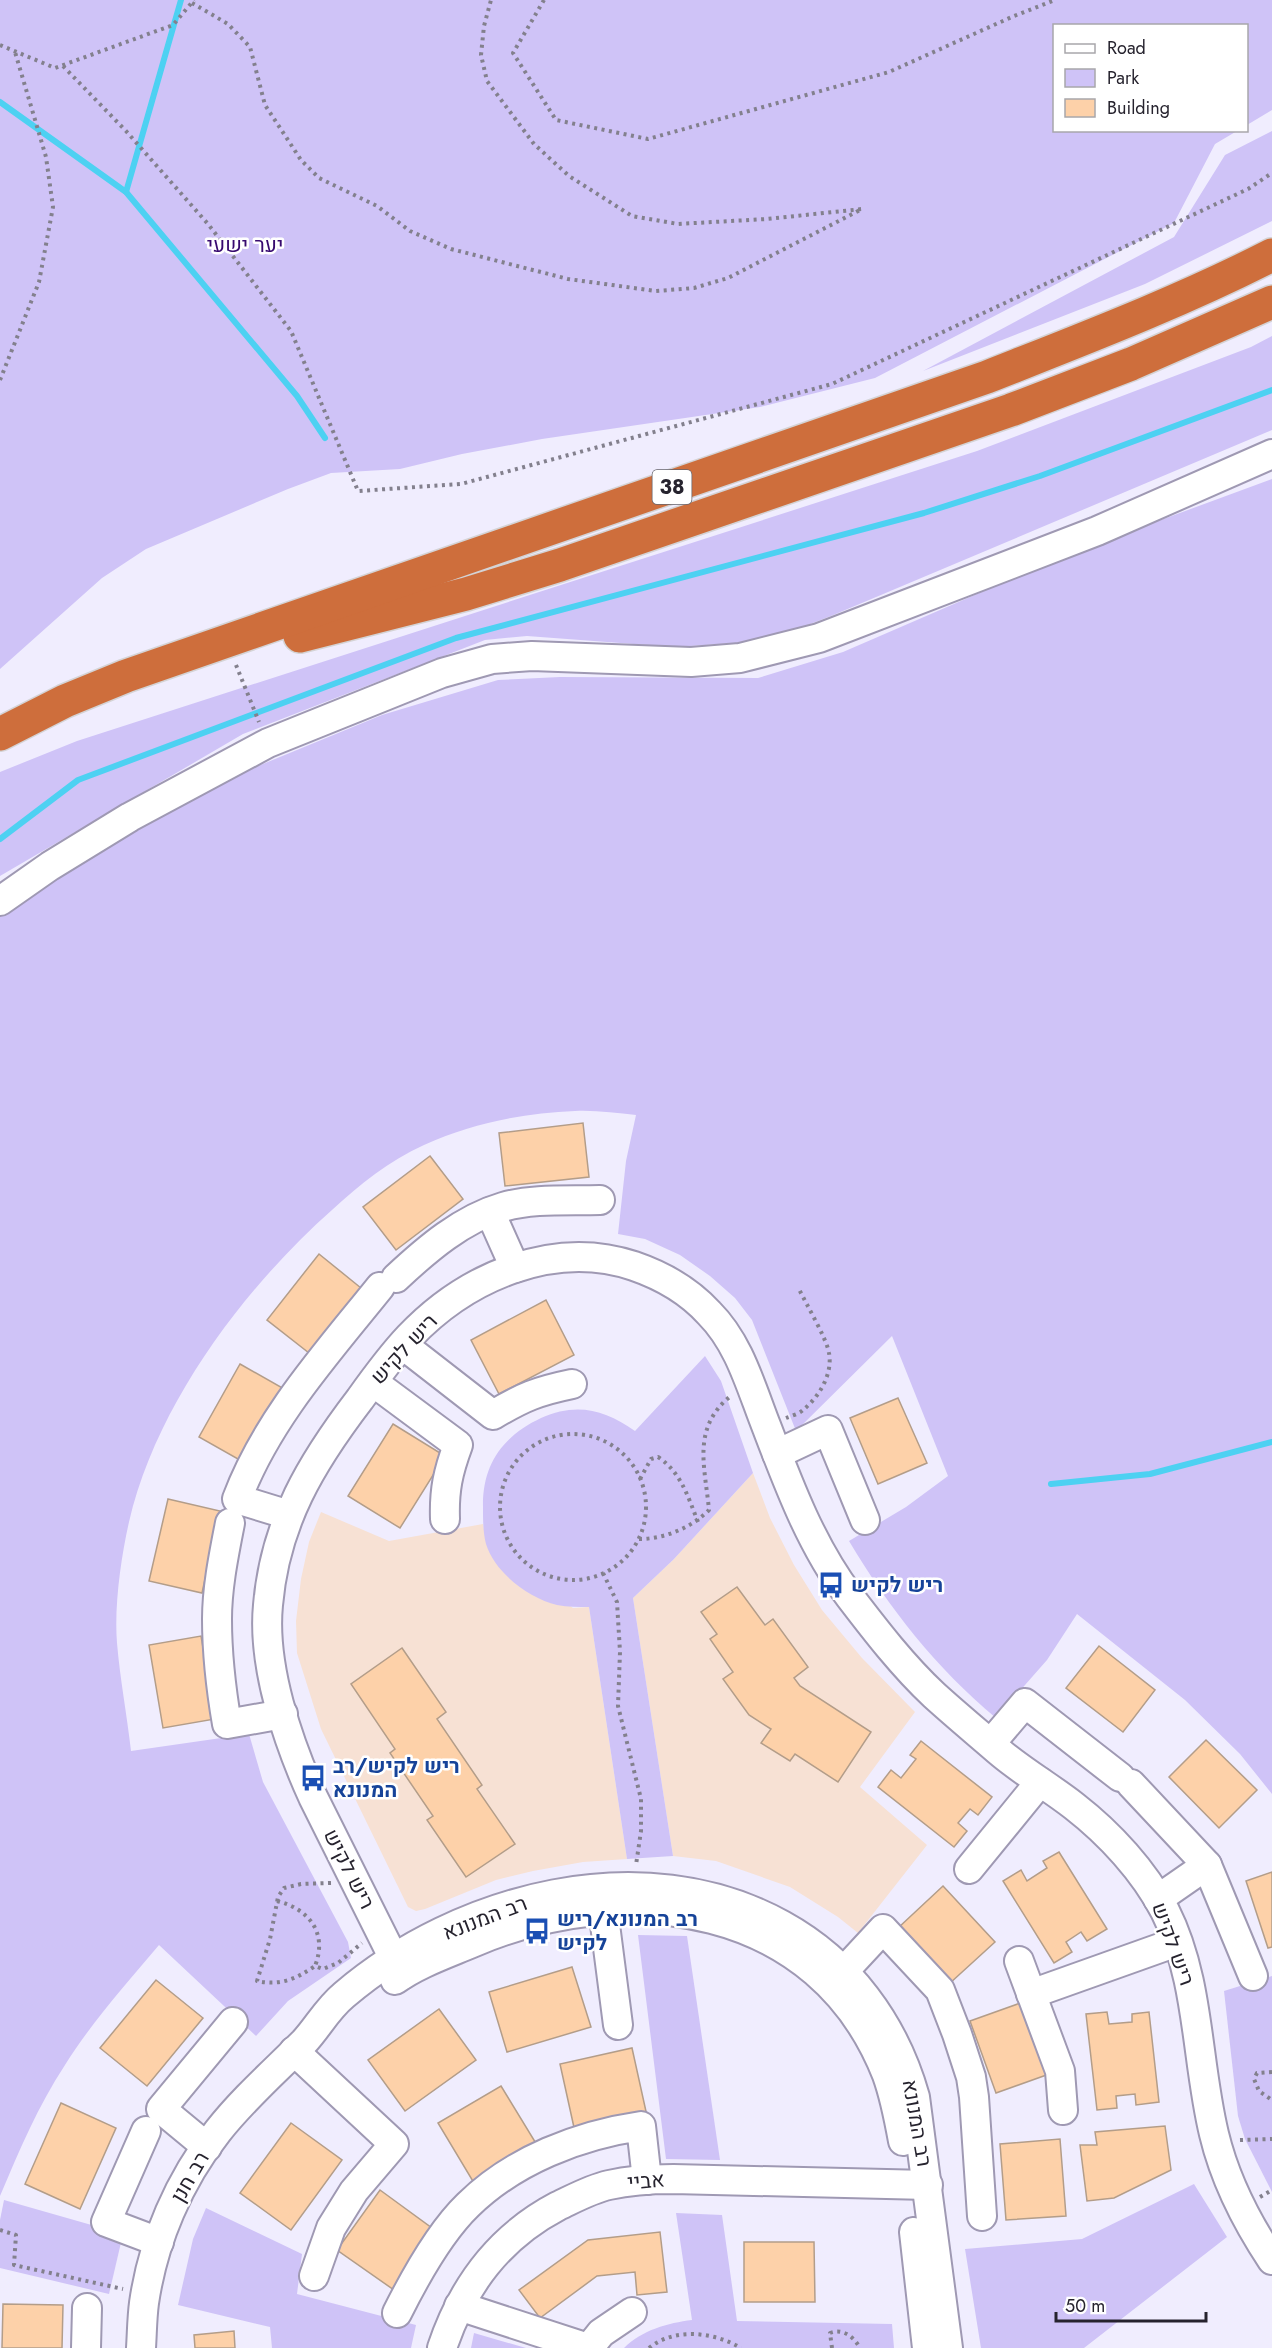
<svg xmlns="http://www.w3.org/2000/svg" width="1272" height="2348" font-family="Jost,Heebo,sans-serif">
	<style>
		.education { fill: #f7e1d4 }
		.green { fill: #cfc3f7 }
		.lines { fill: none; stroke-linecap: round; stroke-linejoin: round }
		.stream { stroke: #4dd1f2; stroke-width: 6 }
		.building { fill: #fdd1a9; stroke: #b39d89; stroke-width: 1.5 }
		.minor-casing { stroke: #9f99b3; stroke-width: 32 }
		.highway-casing { stroke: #d4d3d5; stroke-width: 36 }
		.path { stroke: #83808d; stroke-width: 4; stroke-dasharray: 3 4.5; stroke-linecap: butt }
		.minor { stroke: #fff; stroke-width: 28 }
		.highway { stroke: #ce6e3c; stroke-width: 33 }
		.labels { text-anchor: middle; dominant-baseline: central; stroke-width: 5; stroke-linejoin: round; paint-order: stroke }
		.shield { fill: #fff; stroke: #67656d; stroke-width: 1.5 }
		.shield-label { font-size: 20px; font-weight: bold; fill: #26232e }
		.park-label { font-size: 21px; fill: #370a6f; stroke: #fff }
		.street-label { font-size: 21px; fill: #26232e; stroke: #fff }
		.transit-label { font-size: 21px; font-weight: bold; fill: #164399; stroke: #fff; text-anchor: start }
	</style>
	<rect width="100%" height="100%" fill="#f0edfe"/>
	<g class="education">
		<polygon points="753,1473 770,1518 794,1565 822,1610 862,1658 915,1712 860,1787 927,1845 858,1933 838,1917 790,1887 716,1861 673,1856 633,1598 674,1559"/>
		<polygon points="321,1512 389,1541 483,1524 487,1545 573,1608 589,1607 627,1859 583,1862 533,1871 496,1880 425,1909 416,1911 408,1907 321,1729 297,1653 296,1621 301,1579 309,1542"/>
	</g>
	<g class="green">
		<polygon points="0,0 1272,0 1272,110 1247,125 1246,26 1054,26 1054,130 1237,131 1215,144 1174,223 875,378 760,407 542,439 462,454 400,469 331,473 288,489 146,549 102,578 0,669"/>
		<polygon points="1272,131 1272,221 1145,284 923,371 1174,237 1225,155"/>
		<polygon points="1272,336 1272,430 831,616 766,641 674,647 527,636 485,640 243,734 0,876 0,772 77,741 977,451 1251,347"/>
		<path d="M1272 479V1794L1240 1754 1185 1700 1077 1614 1047 1660 996 1718C936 1668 889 1608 849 1541L906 1507 948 1476 892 1336 796 1431 752 1320 735 1298 710 1276 680 1255 645 1239 618 1234 626 1161 636 1115C616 1113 595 1110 575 1111 524 1113 472 1123 424 1145 389 1161 360 1184 332 1210 244 1288 156 1405 129 1522 121 1557 114 1607 117 1643 120 1679 127 1715 131 1751L249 1734 263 1782 348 1942 351 1958 288 2001 256 2036 159 1945C126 1984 92 2022 65 2065 38 2106 19 2151 0 2196V916L68 864 224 780 382 715 498 680 560 677 758 678 843 652 1074 552Z"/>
		<path d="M705 1356 721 1381 753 1473 674 1559 633 1598 673 1856 627 1859 589 1607C578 1607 568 1607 557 1605 529 1598 495 1573 486 1544 483 1533 483 1519 483 1508 482 1464 503 1436 541 1418 577 1402 605 1410 635 1431Z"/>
		<polygon points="638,1935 687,1936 720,2160 666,2159"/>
		<polygon points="1272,1976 1272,2192 1245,2139 1238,2116 1224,1991"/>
		<polygon points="1194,2184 1227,2237 1084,2348 981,2348 965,2249 1082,2239"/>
		<polygon points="4,2200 123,2234 109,2294 0,2268 0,2220"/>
		<polygon points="206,2208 302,2254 297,2294 416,2325 411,2348 272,2348 270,2327 178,2305 193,2239"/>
		<path d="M676 2213 722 2215 737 2321 892 2324 894 2348H624C642 2330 668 2323 692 2320Z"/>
		<polygon points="474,2333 526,2348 471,2348"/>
	</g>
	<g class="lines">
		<g class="stream">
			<polyline points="0,102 126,192 297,396 325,438"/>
			<polyline points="126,192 181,0"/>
			<polyline points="0,839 78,780 456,638 924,513 1040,476 1272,390"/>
			<polyline points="1051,1484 1150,1474 1272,1442"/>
		</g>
	</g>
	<g class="building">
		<polygon points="583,1123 589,1177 505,1186 499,1133"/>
		<polygon points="430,1156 463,1199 396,1250 363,1207"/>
		<polygon points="319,1254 361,1288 309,1353 267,1320"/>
		<polygon points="546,1300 574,1355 499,1394 471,1340"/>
		<polygon points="240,1364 286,1390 245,1463 199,1437"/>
		<polygon points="898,1398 927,1463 878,1484 850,1418"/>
		<polygon points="393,1424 445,1456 400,1528 348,1496"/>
		<polygon points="168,1499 220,1511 202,1593 149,1581"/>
		<polygon points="737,1587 765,1625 773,1619 808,1667 794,1678 800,1686 871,1732 838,1782 795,1754 790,1761 761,1743 771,1729 749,1715 723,1679 733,1672 710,1639 717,1634 701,1612"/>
		<polygon points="201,1636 215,1719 163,1728 149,1645"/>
		<polygon points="1099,1646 1155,1690 1123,1732 1066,1688"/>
		<polygon points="402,1648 446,1712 437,1719 482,1785 477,1789 515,1844 466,1877 427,1820 433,1816 390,1753 395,1749 351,1684"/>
		<polygon points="1206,1740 1257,1790 1219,1828 1169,1777"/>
		<polygon points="921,1741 992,1797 978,1815 970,1809 958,1823 967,1831 954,1847 878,1787 891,1770 901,1778 916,1759 910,1755"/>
		<polygon points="1059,1852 1107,1929 1087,1941 1081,1932 1066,1942 1072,1952 1054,1963 1003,1881 1021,1870 1027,1881 1047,1868 1043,1861"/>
		<polygon points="1272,1872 1272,1947 1268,1948 1246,1881"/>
		<polygon points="943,1886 995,1942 949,1984 898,1928"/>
		<polygon points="572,1967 591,2027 507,2052 489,1992"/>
		<polygon points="156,1980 203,2018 147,2086 100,2048"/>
		<polygon points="1026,2001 1052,2073 996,2093 970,2021"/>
		<polygon points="439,2009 476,2060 405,2111 368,2060"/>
		<polygon points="1107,2012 1109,2024 1132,2022 1132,2014 1149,2012 1159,2102 1136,2105 1135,2094 1116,2096 1117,2108 1097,2110 1086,2014"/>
		<polygon points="632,2048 647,2116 575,2132 560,2064"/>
		<polygon points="501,2086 537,2145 474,2183 438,2123"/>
		<polygon points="61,2103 116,2128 80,2209 25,2184"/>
		<polygon points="291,2123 342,2160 291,2230 240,2193"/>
		<polygon points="1165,2126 1171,2170 1114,2198 1087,2201 1080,2145 1097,2145 1095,2132"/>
		<polygon points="1060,2139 1066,2216 1006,2220 1000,2144"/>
		<polygon points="380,2190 436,2231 394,2290 337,2250"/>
		<polygon points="660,2232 667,2292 637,2295 635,2272 597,2276 540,2318 519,2290 588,2240"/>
		<polygon points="744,2242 814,2242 815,2302 744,2302"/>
		<polygon points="3,2304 63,2305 62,2348 2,2348"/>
		<polygon points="234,2331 235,2348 195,2348 194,2335"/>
	</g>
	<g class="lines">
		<g class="minor-casing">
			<g id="minor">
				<polyline points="0,901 50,866 130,817 268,743 442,673 492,659 532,656 691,662 740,658 819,638 1097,531 1272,454"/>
				<polyline points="490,1212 515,1268"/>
				<path d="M396 1278C427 1249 462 1219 503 1207 533 1198 569 1201 600 1200"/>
				<path d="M403 1345 493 1415C523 1397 538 1391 572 1384"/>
				<path d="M373 1382 458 1445C448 1472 444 1490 445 1519"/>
				<polyline points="777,1454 828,1430 865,1520"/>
				<path d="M289 1515 237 1499C267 1419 327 1353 380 1287"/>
				<path d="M230 1523C224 1554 217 1587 217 1619 217 1654 221 1689 227 1724L283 1714"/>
				<polyline points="991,1743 1025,1703 1120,1777"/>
				<polyline points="1131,1784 1207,1865 1253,1976"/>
				<polyline points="969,1869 1040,1782"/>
				<polyline points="1158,1899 1207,1865"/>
				<polyline points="603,1909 618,2025"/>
				<polyline points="1019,1961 1060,2071 1063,2110"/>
				<polyline points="844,1971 883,1929 940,1990 957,2034 971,2077 974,2097 982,2216"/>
				<path d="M402 1975 313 1797C288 1742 262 1666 268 1605 275 1523 311 1463 360 1399 375 1378 391 1356 409 1337 466 1277 553 1239 634 1266 663 1276 688 1290 709 1313 740 1344 751 1388 767 1428 789 1486 812 1547 850 1597 876 1631 903 1666 934 1695 956 1715 979 1734 1002 1754 1025 1773 1051 1788 1074 1806 1110 1834 1144 1871 1165 1911 1200 1980 1196 2060 1214 2134 1225 2180 1246 2221 1272 2260"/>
				<path d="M395 1980C417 1964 446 1954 472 1943 626 1877 819 1901 887 2075 895 2097 899 2119 903 2141"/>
				<polyline points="1031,1994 1177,1942"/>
				<polyline points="294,2051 394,2144 354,2191 331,2228 314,2276"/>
				<polyline points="146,2131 106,2222 159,2242"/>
				<polyline points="207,2147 161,2109 233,2022"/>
				<polyline points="914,2232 927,2348"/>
				<polyline points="459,2306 588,2348"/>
				<path d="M397 2313C414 2279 441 2231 468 2205 514 2160 579 2135 641 2126L647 2180"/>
				<polyline points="86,2348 87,2308"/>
				<path d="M141 2348C142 2333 142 2318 144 2303 153 2241 179 2180 218 2131 244 2098 275 2071 304 2042 318 2027 327 2009 344 1995 459 1897 643 1848 782 1925 849 1962 894 2023 915 2097L948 2348"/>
				<path d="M442 2348C463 2285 499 2237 558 2206 575 2198 591 2189 609 2185 631 2180 652 2179 673 2179L928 2185"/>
				<polyline points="589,2348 601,2333 632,2312"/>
			</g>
		</g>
		<g class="highway-casing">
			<g id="highway">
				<polyline points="300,636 466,594 560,565 1011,410 1131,364 1272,302"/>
				<path d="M0 734 65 701 126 676 987 377C1083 339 1180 302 1272 255"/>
			</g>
		</g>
		<g class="path">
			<polyline points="544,0 513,53 556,120 648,139 889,72 1014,16 1055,0"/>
			<polyline points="192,3 228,24 250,47 265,105 301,160 319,178 377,206 410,231 451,249 568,279 656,291 694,288 728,278 862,209 767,219 678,224 632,216 569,176 534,144 487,81 481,55 484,26 491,0"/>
			<polyline points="0,45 55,68 173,25 194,0"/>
			<polyline points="63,66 126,131 208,224 291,331 358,491 461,484 832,384 1248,189 1272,173"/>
			<polyline points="0,380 39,282 53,207 46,157 15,52"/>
			<polyline points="236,665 259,722"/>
			<path d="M786 1418C791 1416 799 1414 803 1410 819 1397 833 1374 829 1353 827 1339 806 1304 799 1289"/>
			<circle cx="573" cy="1507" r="73"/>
			<path d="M640 1479 651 1459 658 1457C681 1472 688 1497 698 1522"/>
			<path d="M639 1539C664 1539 691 1528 709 1510 705 1466 691 1427 732 1395"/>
			<polyline points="603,1573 617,1602 620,1652 618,1706 641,1799 641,1831 636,1865"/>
			<path d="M331 1883 301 1884 284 1888 278 1897 270 1939 257 1981C280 1986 296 1979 315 1966L323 1969 338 1963 362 1943"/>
			<path d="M277 1901C309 1909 328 1933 315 1966"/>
			<polyline points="1272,2072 1257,2073 1254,2079 1259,2091 1272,2100"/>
			<polyline points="1240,2140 1272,2139"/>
			<polyline points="1260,2197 1272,2190"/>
			<polyline points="0,2230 16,2235 14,2265 123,2289"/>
			<path d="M649 2348C675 2327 714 2332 741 2348"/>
			<path d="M832 2348 830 2333C843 2328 854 2337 860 2348"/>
		</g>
		<use href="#minor" class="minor"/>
		<use href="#highway" class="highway"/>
	</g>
	<defs>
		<g id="bus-bare" transform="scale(2.07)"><path d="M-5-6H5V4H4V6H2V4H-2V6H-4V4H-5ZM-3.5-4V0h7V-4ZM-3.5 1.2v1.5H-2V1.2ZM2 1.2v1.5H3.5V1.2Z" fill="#1a4fb4" stroke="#fff" stroke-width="2.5" paint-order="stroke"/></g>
	</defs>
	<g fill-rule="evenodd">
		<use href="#bus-bare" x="831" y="1585"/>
		<use href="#bus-bare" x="313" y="1778"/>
		<use href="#bus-bare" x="537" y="1931"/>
	</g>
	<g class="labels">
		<rect class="shield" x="652.5" y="470" width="39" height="34" rx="4.5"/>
		<g class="shield-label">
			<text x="672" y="487">38</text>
		</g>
		<g class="park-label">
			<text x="245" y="245">יער ישעי</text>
		</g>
		<g class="street-label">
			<text transform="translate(404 1349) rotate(-47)">ריש לקיש</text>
			<text transform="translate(349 1869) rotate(63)">ריש לקיש</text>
			<text transform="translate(485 1918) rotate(-21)">רב המנונא</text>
			<text transform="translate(1173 1944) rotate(70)">ריש לקיש</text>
			<text transform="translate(917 2123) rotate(80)">רב המנונא</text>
			<text transform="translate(190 2177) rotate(-60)">רב חנן</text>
			<text transform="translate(646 2181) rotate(-5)">אביי</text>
		</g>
		<g class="transit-label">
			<text x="851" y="1585">ריש לקיש</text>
			<text x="333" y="1766">ריש לקיש/רב<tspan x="333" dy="24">המנונא</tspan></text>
			<text x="557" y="1919">רב המנונא/ריש<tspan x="557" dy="24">לקיש</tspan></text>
		</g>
	</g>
	<rect x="1053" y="24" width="195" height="108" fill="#ffffff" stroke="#a8a7ab" stroke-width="1.5"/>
	<rect x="1065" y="44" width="30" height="9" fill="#ffffff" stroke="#a8a7ab" stroke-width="1.5"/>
	<text x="1107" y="54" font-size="18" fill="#26232e">Road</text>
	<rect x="1065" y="69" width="30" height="18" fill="#cfc3f7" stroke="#a8a7ab" stroke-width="1.5"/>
	<text x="1107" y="84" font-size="18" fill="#26232e">Park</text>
	<rect x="1065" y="99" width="30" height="18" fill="#fdd1a9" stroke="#a8a7ab" stroke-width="1.5"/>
	<text x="1107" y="114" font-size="18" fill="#26232e">Building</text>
	<path d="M1056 2312v9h150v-9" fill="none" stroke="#26232e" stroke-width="3"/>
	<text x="1065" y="2312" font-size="18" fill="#26232e" stroke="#ffffff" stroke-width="4.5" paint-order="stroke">50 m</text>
</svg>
